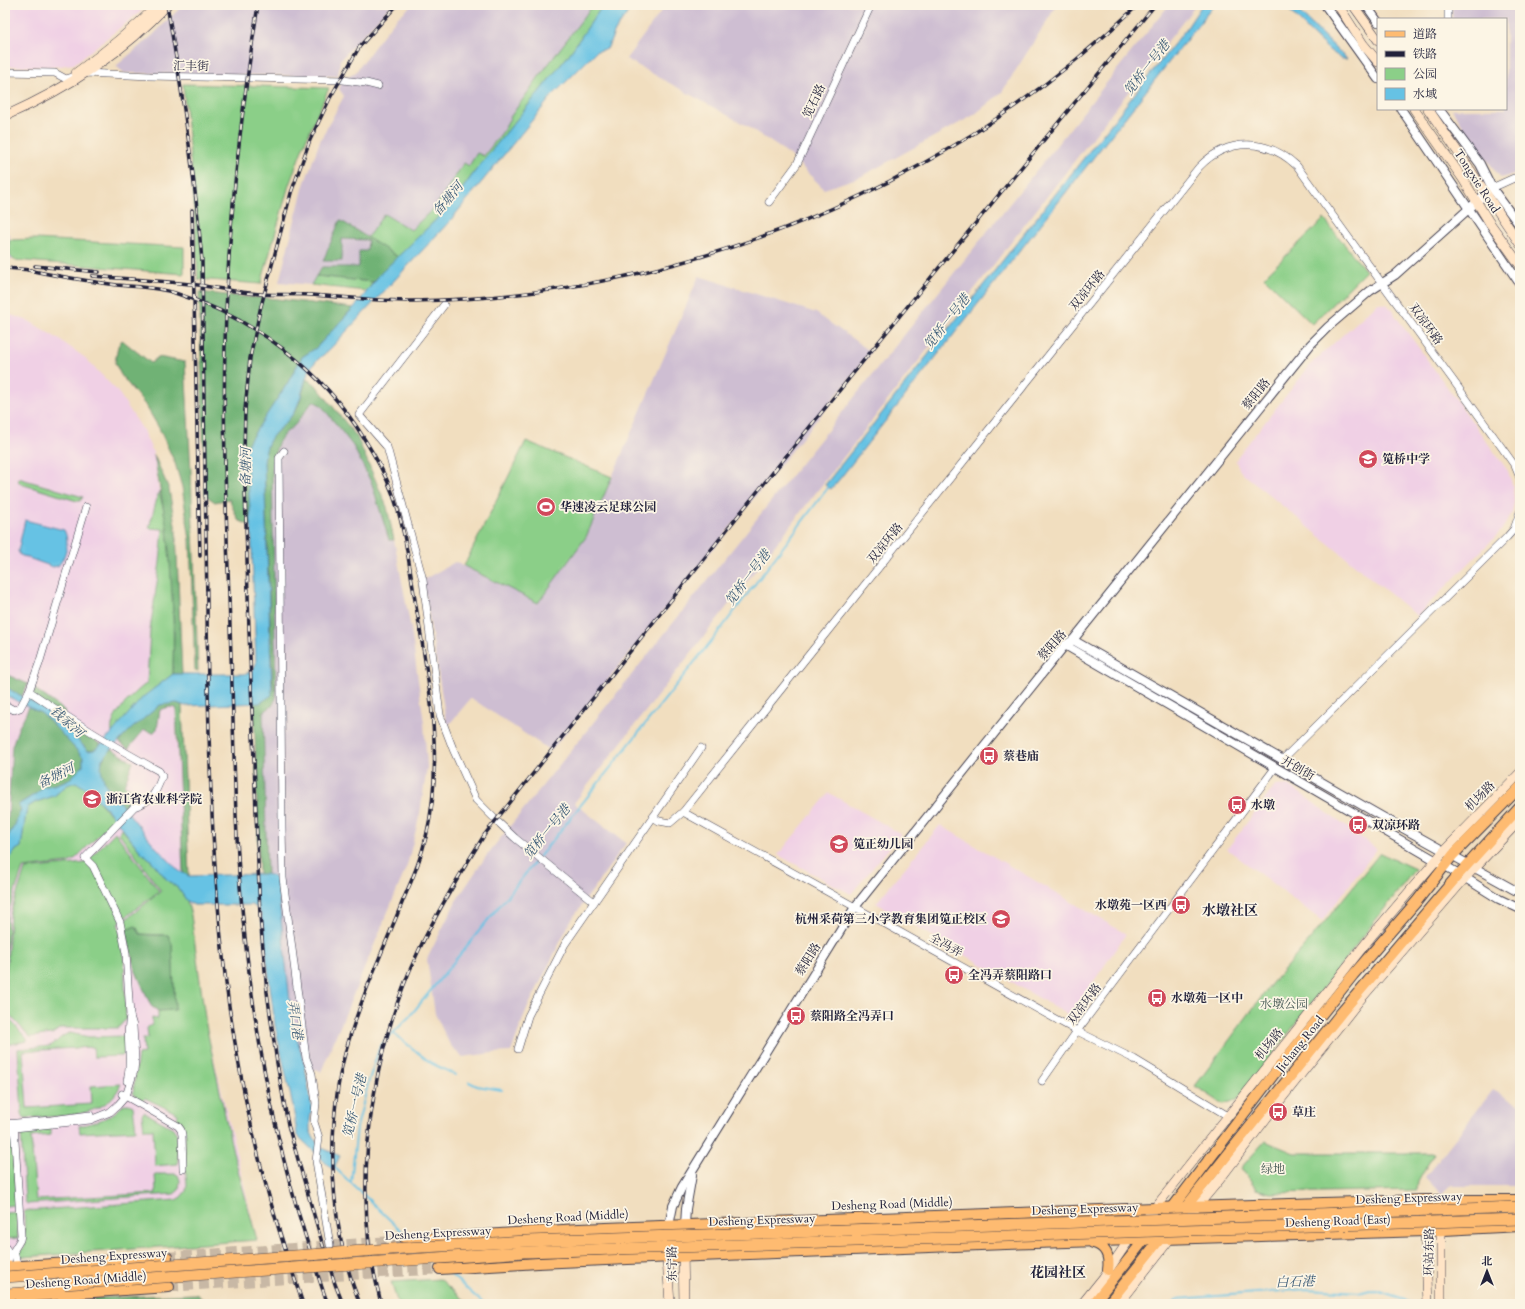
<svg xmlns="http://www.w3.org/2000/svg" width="1525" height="1309" font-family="Cardo,'Noto Serif SC',serif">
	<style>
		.built { fill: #f0d0e5 }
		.industrial { fill: #cebed2 }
		.green { fill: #8bcf88; stroke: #567862 }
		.forest { fill: #70b274; stroke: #496a58 }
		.water { fill: #66c2e4; stroke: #447290 }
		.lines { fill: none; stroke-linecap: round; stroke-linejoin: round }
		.stream { stroke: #66c2e4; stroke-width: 2 }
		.primary-tunnel { stroke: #c8b8a5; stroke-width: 10; stroke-dasharray: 10 5; stroke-linecap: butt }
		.minor-casing { stroke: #413e4f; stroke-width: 8 }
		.tertiary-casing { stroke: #413e4f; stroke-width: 10 }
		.secondary-casing { stroke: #413e4f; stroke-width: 10 }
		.primary-casing { stroke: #413e4f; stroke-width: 12 }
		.trunk-casing { stroke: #413e4f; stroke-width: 12 }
		.minor { stroke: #fff; stroke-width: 7 }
		.tertiary { stroke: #fff; stroke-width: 8 }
		.secondary { stroke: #ffe4c6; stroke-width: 9 }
		.primary { stroke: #febb71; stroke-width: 10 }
		.trunk { stroke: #febb71; stroke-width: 11 }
		.rail-casing { stroke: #22223b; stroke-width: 3.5 }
		.rail { stroke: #fcf5e5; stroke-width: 2; stroke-dasharray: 6; stroke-linecap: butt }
		.trunk-bridge-casing { stroke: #413e4f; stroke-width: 12; stroke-linecap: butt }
		.trunk-bridge { stroke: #febb71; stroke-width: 11 }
		.labels { text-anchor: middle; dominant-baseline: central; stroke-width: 3.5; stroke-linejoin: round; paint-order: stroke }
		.street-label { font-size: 12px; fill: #22223b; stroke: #fcf5e5 }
		.poi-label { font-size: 12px; font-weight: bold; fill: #22223b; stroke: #fcf5e5; text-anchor: start }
		.park-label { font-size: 12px; fill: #425652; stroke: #fcf5e5 }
		.water-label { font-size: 13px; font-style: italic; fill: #3a5a76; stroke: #fcf5e5 }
		.quarter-label { font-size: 14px; font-weight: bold; fill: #22223b; stroke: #fcf5e5 }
	</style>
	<rect width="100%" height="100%" fill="#fcf5e5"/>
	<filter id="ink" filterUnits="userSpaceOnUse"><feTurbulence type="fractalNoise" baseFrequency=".025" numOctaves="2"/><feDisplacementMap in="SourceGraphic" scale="8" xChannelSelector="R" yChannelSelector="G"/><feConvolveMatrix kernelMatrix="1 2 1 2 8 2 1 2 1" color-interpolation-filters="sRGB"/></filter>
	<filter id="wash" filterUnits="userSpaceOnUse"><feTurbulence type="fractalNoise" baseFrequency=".012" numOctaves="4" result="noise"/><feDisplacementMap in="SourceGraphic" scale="16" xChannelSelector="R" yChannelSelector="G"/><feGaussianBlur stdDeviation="0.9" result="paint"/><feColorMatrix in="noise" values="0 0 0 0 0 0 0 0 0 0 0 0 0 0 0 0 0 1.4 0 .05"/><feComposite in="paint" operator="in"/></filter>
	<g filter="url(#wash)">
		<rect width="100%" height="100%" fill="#f1debf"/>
		<g class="built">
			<polygon points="5,5 147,5 140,12 74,64 53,67 5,66"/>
			<polygon points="1378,303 1387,304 1508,471 1513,487 1514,502 1512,513 1501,531 1417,616 1240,471 1236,461 1238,456 1312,363"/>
			<polygon points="5,313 29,321 60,340 84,357 118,392 143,430 154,455 158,485 167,528 174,628 176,724 183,873 191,915 206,1025 257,1240 5,1259"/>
			<polygon points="1289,785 1377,849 1322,921 1227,849 1275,786"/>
			<polygon points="829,793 901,834 851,894 778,855"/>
			<polygon points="940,825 1126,934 1070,1016 876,903"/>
		</g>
		<g class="industrial">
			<polygon points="183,5 391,5 340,60 338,76 124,73 116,66 152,36"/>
			<polygon points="412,5 603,5 568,56 404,252 380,274 367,291 311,285 279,282 304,185 320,141 344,96 339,89 344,77 348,77 355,73 383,35 396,19"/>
			<polygon points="666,5 1057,5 1002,92 974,115 860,177 824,189 789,154 747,126 626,59"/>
			<polygon points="1169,5 1196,5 574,803 626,843 570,922 525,1013 511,1052 492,1053 462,1057 450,1045 435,1014 427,959 456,901 487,855"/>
			<polygon points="1452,5 1520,5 1520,172 1501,178 1471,139 1452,109 1506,109 1506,19 1452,19"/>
			<polygon points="5,233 10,234 10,256 14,260 5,259"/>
			<polygon points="699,276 816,313 871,352 551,751 471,698 447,727 423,580 455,562 538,603 586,537"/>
			<polygon points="313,400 321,405 353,446 372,484 389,539 394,540 411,629 424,723 427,767 420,813 407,866 321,1072 305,1067 292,1020 277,881 271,875 267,875 263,712 272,706 276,698 272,463 278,443 284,434 295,425"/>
			<polygon points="1493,1090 1520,1105 1520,1186 1449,1186 1442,1195 1425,1177"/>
		</g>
		<g class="green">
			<polygon points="593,5 603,5 568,56 476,170 449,207 398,257 367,238 384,214 411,230 435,207 464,163 469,166 477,153 484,156 504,130 511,116 538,78"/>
			<polygon points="183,84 329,88 303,147 289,185 261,284 198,279 192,177"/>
			<polygon points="1324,219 1366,271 1312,324 1264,277"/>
			<polygon points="36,239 184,247 184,274 14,260 10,256 9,240"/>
			<polygon points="316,276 373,282 367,291 311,285"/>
			<polygon points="526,441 612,477 586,537 538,603 464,566"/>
			<polygon points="18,478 83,497 80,501 77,501 21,484 19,482"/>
			<path d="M159 491C162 504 166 517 167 530 173 578 174 626 173 674L143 697 112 733C108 716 135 692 147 683L150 630 160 562 163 529 149 528Z"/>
			<polygon points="76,781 88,790 115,819 74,860 68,863 23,868 7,915 8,932 5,959 5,865 16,850 21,847 26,812 28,807 36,802 54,796 67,785"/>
			<polygon points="121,828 141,852 150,859 168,881 178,888 187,901 191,915 206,1025 232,1148 257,1240 23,1257 19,1256 19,1252 25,1246 24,1211 176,1200 181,1197 186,1191 187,1185 185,1164 185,1131 177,1120 178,1114 145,1098 142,1101 138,1099 133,1093 138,1054 144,1053 143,1039 148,1038 147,1027 152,1025 152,1018 158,1019 158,1011 175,1010 172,944 168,935 140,934 136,926 126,930 124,921 161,891 119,833"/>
			<polygon points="115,832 159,891 118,923 124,952 126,1019 118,1028 61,1028 52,1034 30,1037 5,1010 5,987 9,940 10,915 25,869 85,863"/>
			<polygon points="1380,853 1415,869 1237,1100 1223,1104 1195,1086 1272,983 1310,940"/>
			<polygon points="5,1014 27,1039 27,1041 5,1045"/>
			<path d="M70 1033 89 1037 125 1036V1053L122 1056 94 1057 93 1047 23 1051 27 1108 92 1104 91 1086 121 1084C106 1120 60 1115 27 1118L23 1117 22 1113 18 1049 50 1046C58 1042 61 1035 70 1033Z"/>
			<path d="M124 1104H129L133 1106 136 1130 80 1133 79 1126C97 1122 112 1118 124 1104Z"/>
			<polygon points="144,1112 173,1128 177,1134 178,1164 155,1166 153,1129 144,1129 142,1114"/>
			<polygon points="51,1129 51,1135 31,1137 36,1200 156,1193 155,1174 175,1174 178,1175 180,1180 179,1190 174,1194 27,1204 25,1201 21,1133 23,1131"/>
			<polygon points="12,1138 16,1205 5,1206 5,1139"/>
			<polygon points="1265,1141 1294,1153 1434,1153 1418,1182 1417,1190 1270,1193 1256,1189 1241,1168"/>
			<polygon points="17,1212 18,1238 5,1239 5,1213"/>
			<polygon points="440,1279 468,1304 398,1304 391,1282"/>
		</g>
		<g class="forest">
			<polygon points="340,220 398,257 373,282 316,276 322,267 359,267 359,251 367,251 368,240 342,239 342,261 323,261"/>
			<polygon points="199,292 245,297 269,298 353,308 316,348 302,357 287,384 248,443 246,452 251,526 238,520 229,499 215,502 205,495"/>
			<polygon points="122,340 151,363 158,357 185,362 191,472 198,671 195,670 190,540 182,487 175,463 159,428 146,406 121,375 115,363 118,346"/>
			<path d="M306 379 315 384 357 437 387 507 394 540H389L372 484 353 446 321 405 313 401 295 425 284 434 278 443 272 463 276 698 272 706 263 712 267 875 259 874 254 703H260L273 690 264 463C267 430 280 434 295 411 301 401 303 390 306 379Z"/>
			<polygon points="154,455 169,489 176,531 182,674 173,674 174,628 170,563 167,528"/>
			<polygon points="5,674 28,684 22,696 5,687"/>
			<polygon points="35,689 65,711 66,718 101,745 94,750 88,751 53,713 29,699"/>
			<polygon points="169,703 177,703 182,705 189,876 183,873 176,708 169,707 160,710 157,729 153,733 144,730 128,749 119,742 130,729 160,705"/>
			<polygon points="29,707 41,713 48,719 83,757 83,766 70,779 56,784 43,787 37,793 19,804 21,809 15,825 5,841 5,821 8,817 12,746 18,729"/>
			<path d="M112 749 133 762 124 785 145 795 124 807C114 795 93 776 103 759 105 755 109 752 112 749Z"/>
			<polygon points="136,926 140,934 150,935 168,935 172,944 175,1010 158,1011 151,1006 134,967 126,930"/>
			<polygon points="196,1294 209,1304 94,1304 95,1298"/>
		</g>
		<g class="water">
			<path d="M603 5H633L615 31 607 49 597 51 552 96 449 222 330 349C325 354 317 359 312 366 303 379 303 398 294 412 280 434 267 430 264 463L272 695 260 703 185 706 177 703 160 705 130 730 102 759 101 770 105 784 155 846 179 871 189 876 264 874C270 875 273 875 277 881L292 1020 305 1067 312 1109 310 1119V1130L313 1137 320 1147 340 1156 333 1170 297 1135 293 1106 275 1026 261 914 257 908 252 905H194L187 901 178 888 168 881 150 859 141 852 107 809 88 790 76 782 67 785 54 796 36 802 28 807 26 813 21 847 16 850 5 865V841L15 825 21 809 18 805 37 793 43 787 57 784 70 779 83 766V757L48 719 41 713 5 695V687L53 713 88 751 94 750 103 743 143 697 173 674H244L252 671 256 664 251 523 246 452 248 443 287 384 302 357 316 348 358 303 380 274 449 207 476 170 568 56Z"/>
			<polygon points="1202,5 1214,5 838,481 831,489 825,485 1186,29"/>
			<polygon points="1284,5 1292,5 1347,59 1342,59 1329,50 1310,32"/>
			<path d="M25 520 64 530C70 541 66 557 58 566L53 567 20 555 18 551Z"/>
		</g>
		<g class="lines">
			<g class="stream">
				<polyline points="393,1033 431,1063 456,1075"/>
				<polyline points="469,1082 477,1086 502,1090"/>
				<polyline points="333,1166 407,1236"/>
				<polyline points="351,1182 357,1127 369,1080 380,1046 410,1016 561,830 724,625 830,485"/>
				<polyline points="448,1272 484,1304"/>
				<polyline points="1173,1304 1178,1299 1308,1289 1359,1292 1370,1289 1417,1304"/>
			</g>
		</g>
	</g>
	<g filter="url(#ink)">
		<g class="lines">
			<g class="primary-tunnel">
				<polyline points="167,1257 406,1240"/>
				<polyline points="169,1287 440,1269"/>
			</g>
			<g class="minor-casing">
				<g id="minor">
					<polyline points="1448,5 1448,19"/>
					<polyline points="5,72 55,73 66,79 85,73 150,76 343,80 366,83 378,86"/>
					<polyline points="1492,188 1514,178 1520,180"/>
					<polyline points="769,202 797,164 871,5"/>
					<polyline points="444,305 359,415 387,447 423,580 440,715 453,749 476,800 493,817"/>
					<polyline points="284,451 279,458 282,827 283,878 306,1058 312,1074 316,1103 314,1122 319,1138 316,1161 330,1245"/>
					<polyline points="5,705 14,710 20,708 29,691 39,664 86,507"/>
					<polyline points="1283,759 1507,537 1514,529 1520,512"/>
					<path d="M683 812 1199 167C1228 137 1267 138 1297 166 1369 267 1443 365 1515 466L1520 478"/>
					<polyline points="653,817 659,821 670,823 683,812 855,907 1077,1031 1134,1059 1228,1116"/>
					<polyline points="499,823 515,838 594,902"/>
					<polyline points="518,1049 528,1016 565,944 701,748"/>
					<path d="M127 1081C133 1060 125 1038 130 1016"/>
					<polyline points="1042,1081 1077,1031 1275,768"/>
					<polyline points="122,1094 178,1126 181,1130 182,1135 183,1169"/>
					<polyline points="5,1124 51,1120 90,1115"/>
					<polyline points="14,1125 21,1235 20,1240 14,1250 17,1265 20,1266"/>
					<path d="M5 1129 90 1120 110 1112 118 1105 126 1096 134 1071 135 1060 133 1026 130 1016 126 953 120 922 93 866 85 858 134 807C152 801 156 793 162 776L159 771C114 747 71 720 29 691"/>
					<path d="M5 1247C10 1253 10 1261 5 1267"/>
				</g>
			</g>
			<g class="tertiary-casing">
				<g id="tertiary">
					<polyline points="1325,5 1378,79"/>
					<polyline points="1366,5 1378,22"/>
					<polyline points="1401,109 1520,284"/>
					<polyline points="1439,109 1480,164 1492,188 1520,226"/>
					<polyline points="1073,640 1381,816 1520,893"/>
					<polyline points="1065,645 1459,874 1499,899 1520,909"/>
					<polyline points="685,1225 686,1209 692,1175"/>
					<polyline points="668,1231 673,1206 682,1187 855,907 1065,645 1073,640 1311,344 1328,327 1370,291 1395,275 1492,188"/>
				</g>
			</g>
			<g class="secondary-casing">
				<g id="secondary">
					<polyline points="1338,5 1363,44 1378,62"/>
					<polyline points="1353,5 1378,40"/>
					<path d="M76 73C105 52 132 30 158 5"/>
					<polyline points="1414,109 1463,179 1489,222 1520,265"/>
					<polyline points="1428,109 1467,165 1520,244"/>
					<path d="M5 116C66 89 122 54 167 5"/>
					<polyline points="1441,1203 1441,1304"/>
					<polyline points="1424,1204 1428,1304"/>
					<polyline points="1142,1224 1374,933 1444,851 1520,773"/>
					<polyline points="683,1249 684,1304"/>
					<polyline points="667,1258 670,1304"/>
					<polyline points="1082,1304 1103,1278 1131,1237"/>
					<polyline points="1119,1304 1169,1240 1220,1179 1274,1108 1359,1001 1465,878 1520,820"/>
				</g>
			</g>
			<g class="primary-casing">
				<g id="primary">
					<polyline points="406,1240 579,1229 1155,1208 1424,1200 1520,1200"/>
					<path d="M1093 1243C1106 1246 1110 1257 1108 1270"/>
					<polyline points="5,1267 167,1257"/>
					<polyline points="440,1269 538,1263 673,1257 1006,1244 1425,1231 1520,1226"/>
					<polyline points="19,1297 169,1287"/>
					<polyline points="1093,1304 1144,1240 1173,1207 1280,1066 1353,975 1417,901 1453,855 1520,787"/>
					<polyline points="1108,1304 1341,1013 1459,874 1520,807"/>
				</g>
			</g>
			<g class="trunk-casing">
				<polyline id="trunk" points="5,1294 23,1293 64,1284"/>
			</g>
			<use href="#minor" class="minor"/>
			<use href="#tertiary" class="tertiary"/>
			<use href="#secondary" class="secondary"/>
			<use href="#primary" class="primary"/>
			<use href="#trunk" class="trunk"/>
			<g class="rail-casing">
				<g id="rail">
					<path d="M167 5C182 90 195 175 202 261 203 376 205 491 207 605 208 739 211 874 229 1006 238 1064 249 1122 264 1178 275 1220 289 1262 303 1304"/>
					<path d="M258 5C244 94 233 183 228 273 220 401 227 528 231 656 234 732 234 809 240 886 250 1007 270 1126 307 1241 314 1262 320 1284 328 1304"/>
					<polyline points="192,210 200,556"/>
					<polyline points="35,266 99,272"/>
					<polyline points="5,268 32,270"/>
					<path d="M28 270C57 276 87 281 117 285 136 287 157 287 175 293 254 318 322 369 365 440 375 456 385 474 392 492 406 530 410 572 417 612 430 687 444 763 426 837 421 858 413 878 404 898 392 928 379 958 367 988 355 1020 343 1053 338 1087 327 1159 333 1237 360 1304"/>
					<path d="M92 276C127 279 163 281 198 285 219 288 239 293 260 294 277 295 294 294 311 295 345 297 378 301 412 301 680 297 945 190 1138 5"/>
					<polyline points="343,1304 335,1284 321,1239 288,1125 277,1063 267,992 260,915 249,631 244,451 245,410 250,358 260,310 291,193 310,140 330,98 360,46 397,5"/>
					<path d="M381 1304C377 1284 371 1264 369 1245 358 1149 377 1039 418 952 437 911 461 872 485 834L749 502 932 276 1155 5"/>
				</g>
			</g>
			<use href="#rail" class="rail"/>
			<g class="trunk-bridge-casing">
				<g id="trunk-bridge">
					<polyline points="5,1277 405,1248 527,1241 1520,1207"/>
					<polyline points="64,1284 524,1252 1520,1219"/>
				</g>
			</g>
			<use href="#trunk-bridge" class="trunk-bridge"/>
		</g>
	</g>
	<defs>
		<g id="school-disc" transform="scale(1)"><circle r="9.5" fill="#d1495b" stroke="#fcf5e5"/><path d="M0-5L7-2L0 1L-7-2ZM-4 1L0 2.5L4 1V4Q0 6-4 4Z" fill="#fff"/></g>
		<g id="stadium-disc" transform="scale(1)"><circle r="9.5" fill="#d1495b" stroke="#fcf5e5"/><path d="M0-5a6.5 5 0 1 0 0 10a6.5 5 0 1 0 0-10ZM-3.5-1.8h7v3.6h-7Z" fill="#fff"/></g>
		<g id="bus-disc" transform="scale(1)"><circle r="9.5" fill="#d1495b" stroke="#fcf5e5"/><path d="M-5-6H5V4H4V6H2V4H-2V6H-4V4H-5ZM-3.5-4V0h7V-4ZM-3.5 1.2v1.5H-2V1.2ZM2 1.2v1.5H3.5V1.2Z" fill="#fff"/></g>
		<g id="university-disc" transform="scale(1)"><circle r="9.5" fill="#d1495b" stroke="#fcf5e5"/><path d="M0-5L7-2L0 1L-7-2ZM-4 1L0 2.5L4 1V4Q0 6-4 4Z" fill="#fff"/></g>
	</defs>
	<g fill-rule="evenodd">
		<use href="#school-disc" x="1368" y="459"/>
		<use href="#stadium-disc" x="546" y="507"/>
		<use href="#bus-disc" x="989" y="756"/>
		<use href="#university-disc" x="92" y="799"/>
		<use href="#bus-disc" x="1237" y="805"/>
		<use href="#bus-disc" x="1358" y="825"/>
		<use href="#school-disc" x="839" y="844"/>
		<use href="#bus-disc" x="1181" y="905"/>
		<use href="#school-disc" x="1001" y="919"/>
		<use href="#bus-disc" x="954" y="975"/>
		<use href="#bus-disc" x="1157" y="998"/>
		<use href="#bus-disc" x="796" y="1016"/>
		<use href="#bus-disc" x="1278" y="1112"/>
	</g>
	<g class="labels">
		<g class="street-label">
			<text transform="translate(191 66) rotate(1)">汇丰街</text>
			<text transform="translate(814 101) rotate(-65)">笕石路</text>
			<text transform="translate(1477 181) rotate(57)">Tongxie Road</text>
			<text transform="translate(1087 290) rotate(-51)">双凉环路</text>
			<text transform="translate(1426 324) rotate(54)">双凉环路</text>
			<text transform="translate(1256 394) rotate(-51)">蔡阳路</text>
			<text transform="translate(885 543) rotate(-51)">双凉环路</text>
			<text transform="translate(1052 645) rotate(-48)">蔡阳路</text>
			<text transform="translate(1298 768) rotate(30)">开创街</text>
			<text transform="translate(1480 796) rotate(-45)">机场路</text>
			<text transform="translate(946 945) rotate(29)">全冯弄</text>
			<text transform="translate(808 959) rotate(-58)">蔡阳路</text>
			<text transform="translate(1084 1004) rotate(-53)">双凉环路</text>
			<text transform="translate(1269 1044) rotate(-51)">机场路</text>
			<text transform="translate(1300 1044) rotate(-51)">Jichang Road</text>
			<text transform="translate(1409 1198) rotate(-2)">Desheng Expressway</text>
			<text transform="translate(892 1204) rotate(-2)">Desheng Road (Middle)</text>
			<text transform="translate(1085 1209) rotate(-2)">Desheng Expressway</text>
			<text transform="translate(568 1217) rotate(-3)">Desheng Road (Middle)</text>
			<text transform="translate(762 1220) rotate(-2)">Desheng Expressway</text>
			<text transform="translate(1338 1221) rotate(-2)">Desheng Road (East)</text>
			<text transform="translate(438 1233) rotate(-3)">Desheng Expressway</text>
			<text transform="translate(1429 1252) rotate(-89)">环站东路</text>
			<text transform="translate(114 1256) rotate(-4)">Desheng Expressway</text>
			<text transform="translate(672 1264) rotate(-90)">东宁路</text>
			<text transform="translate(86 1280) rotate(-4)">Desheng Road (Middle)</text>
		</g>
		<g class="poi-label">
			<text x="1382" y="459">笕桥中学</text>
			<text x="560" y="507">华速凌云足球公园</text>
			<text x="1003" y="756">蔡巷庙</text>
			<text x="106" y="799">浙江省农业科学院</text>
			<text x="1251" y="805">水墩</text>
			<text x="1372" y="825">双凉环路</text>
			<text x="853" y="844">笕正幼儿园</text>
			<text x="1167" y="905" text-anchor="end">水墩苑一区西</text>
			<text x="987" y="919" text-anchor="end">杭州采荷第三小学教育集团笕正校区</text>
			<text x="968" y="975">全冯弄蔡阳路口</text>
			<text x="1171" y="998">水墩苑一区中</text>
			<text x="810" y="1016">蔡阳路全冯弄口</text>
			<text x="1292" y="1112">草庄</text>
		</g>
		<g class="park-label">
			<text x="1284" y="1004">水墩公园</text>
			<text x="1273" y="1169">绿地</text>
		</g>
		<g class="water-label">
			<text transform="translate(1147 68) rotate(-52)">笕桥一号港</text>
			<text transform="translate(448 199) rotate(-50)">备塘河</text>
			<text transform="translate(947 322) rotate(-52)">笕桥一号港</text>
			<text transform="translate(246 467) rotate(-89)">备塘河</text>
			<text transform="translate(748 578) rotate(-53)">笕桥一号港</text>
			<text transform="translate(67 722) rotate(42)">钱家河</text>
			<text transform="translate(56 776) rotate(-26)">备塘河</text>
			<text transform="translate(547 832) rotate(-51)">笕桥一号港</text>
			<text transform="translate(295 1020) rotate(82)">弄口港</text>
			<text transform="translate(355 1106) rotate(-77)">笕桥一号港</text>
			<text transform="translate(1295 1282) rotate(-2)">白石港</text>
		</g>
		<g class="quarter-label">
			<text x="1230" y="910">水墩社区</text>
			<text x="1058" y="1272">花园社区</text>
		</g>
	</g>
	<rect width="1525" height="1309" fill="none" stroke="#fcf5e5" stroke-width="20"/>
	<rect x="1377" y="18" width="130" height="92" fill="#fcf5e5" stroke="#a5a1a1"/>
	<rect x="1385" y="31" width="20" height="6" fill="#febb71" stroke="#a5a1a1"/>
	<text x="1413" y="38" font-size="12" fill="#22223b">道路</text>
	<rect x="1385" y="51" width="20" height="6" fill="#22223b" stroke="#a5a1a1"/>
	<text x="1413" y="58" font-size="12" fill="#22223b">铁路</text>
	<rect x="1385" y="68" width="20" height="12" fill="#8bcf88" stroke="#a5a1a1"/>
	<text x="1413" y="78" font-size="12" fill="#22223b">公园</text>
	<rect x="1385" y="88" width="20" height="12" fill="#66c2e4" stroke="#a5a1a1"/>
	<text x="1413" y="98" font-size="12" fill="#22223b">水域</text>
	<g transform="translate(1487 1271)" stroke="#fcf5e5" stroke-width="3" paint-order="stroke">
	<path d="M0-3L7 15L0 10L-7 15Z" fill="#22223b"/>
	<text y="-6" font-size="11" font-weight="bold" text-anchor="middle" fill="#22223b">北</text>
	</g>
</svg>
